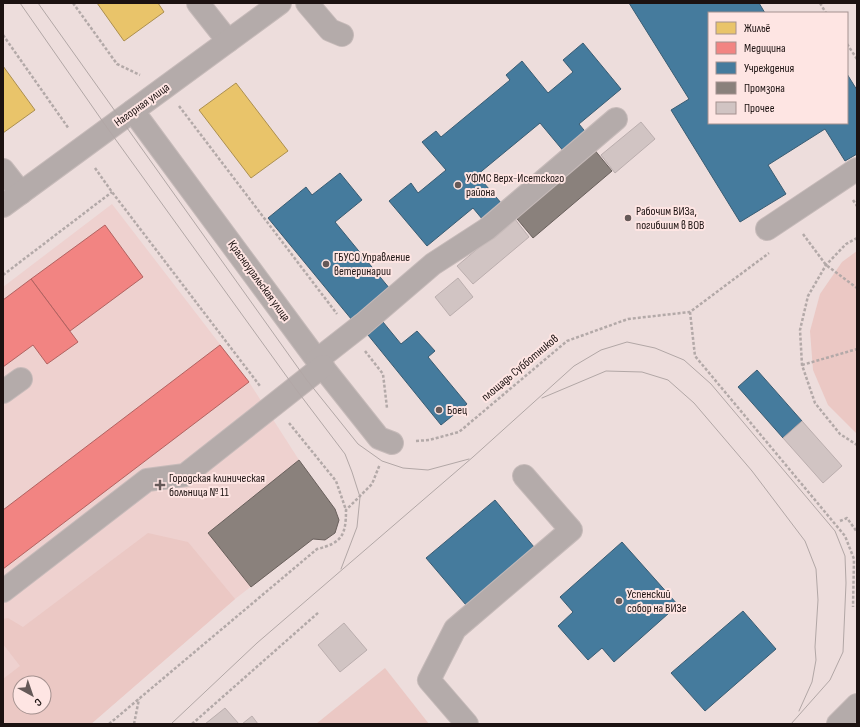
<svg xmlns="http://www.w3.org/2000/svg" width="860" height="727" font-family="'Sofia Sans Condensed',sans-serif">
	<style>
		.built { fill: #eed1cf; fill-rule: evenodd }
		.green { fill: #ebc8c4; fill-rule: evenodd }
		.homes { fill: #e9c46a; stroke: #ac8f4f }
		.health { fill: #f28482; stroke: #b26260 }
		.public { fill: #457b9d; stroke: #395c73 }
		.industry { fill: #8a817c; stroke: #69605c }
		.building { fill: #d1c4c3; stroke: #bbaeae }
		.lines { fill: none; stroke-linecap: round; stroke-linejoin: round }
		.minor-casing { stroke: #c6bab9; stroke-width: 24 }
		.path { stroke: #b3a9a8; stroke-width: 2.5; stroke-dasharray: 3 2; stroke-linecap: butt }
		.minor { stroke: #b4abaa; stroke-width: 22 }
		.tram { stroke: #b2a7a6; stroke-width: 1 }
		.poi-dot { fill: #655958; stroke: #fee5e3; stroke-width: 1.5 }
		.labels { text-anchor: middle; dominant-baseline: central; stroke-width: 4; stroke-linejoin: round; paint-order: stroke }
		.street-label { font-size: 12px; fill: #1c1211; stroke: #fee5e3 }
		.poi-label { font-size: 12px; fill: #1c1211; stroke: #fee5e3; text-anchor: start }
	</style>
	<rect width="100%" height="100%" fill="#eddddc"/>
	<path class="built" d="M112 204 249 382 299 460 335 509 339 520 335 533 325 540 313 539 235 599 91 724H3V287ZM20 683H44V707H20Z"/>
	<g class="green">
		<polygon points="857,251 857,434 828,405 813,370 810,331 820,294 842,262"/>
		<path d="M148 533 188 542 235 599 91 724H3V679L20 666 3 644V619L8 618 23 627ZM20 683H44V707H20Z"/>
		<polygon points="385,668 429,724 316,724"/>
	</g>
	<g class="homes">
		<polygon points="97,3 158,3 164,12 124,41"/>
		<polygon points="3,66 35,110 3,133"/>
		<polygon points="236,83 288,151 251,178 199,110"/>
	</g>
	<g class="health">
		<polygon points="105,225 143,277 70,331 31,279"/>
		<polygon points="31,279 78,342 47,364 33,345 3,367 3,300"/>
		<polygon points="220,345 249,382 3,569 3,510"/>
	</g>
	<g class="public">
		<polygon points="629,3 759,3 765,13 709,13 709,123 847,123 847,74 857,90 857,154 845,161 825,129 768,165 786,194 740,222 671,110 689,99"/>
		<polygon points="583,43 621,89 579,124 588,135 565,153 540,123 477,175 502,204 483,220 473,208 427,246 389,201 411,183 418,193 446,170 422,142 436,131 441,137 510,80 506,75 522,61 548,93 573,72 563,60"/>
		<polygon points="340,173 362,200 335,222 390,289 352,320 268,218 306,187 312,195"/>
		<polygon points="383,322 401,344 417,331 435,351 428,357 467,404 441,425 368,335"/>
		<polygon points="757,370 802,421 783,438 738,387"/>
		<polygon points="495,500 534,547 466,605 426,558"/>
		<polygon points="622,542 678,605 614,662 602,648 588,660 558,626 573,612 560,597"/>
		<polygon points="743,611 776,649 705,711 671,673"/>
	</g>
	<g class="industry">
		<polygon points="593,148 612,171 533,238 513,214"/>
		<polygon points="299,460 335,509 339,520 335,533 325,540 313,539 251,587 208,533"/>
	</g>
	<g class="building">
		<polygon points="641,122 655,139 615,173 601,155"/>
		<polygon points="514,218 529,237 473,284 457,266"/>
		<polygon points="458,278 473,297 450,316 435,297"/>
		<polygon points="802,421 842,466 823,483 783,438"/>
		<polygon points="344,623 367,650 340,672 318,645"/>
		<polygon points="225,708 239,724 205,724"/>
		<polygon points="252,716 258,724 242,724"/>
	</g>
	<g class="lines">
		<g class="minor-casing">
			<g id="minor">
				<polyline points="198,3 228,41"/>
				<polyline points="307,3 330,30 342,35"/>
				<polyline points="133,111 317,360 379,438 392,443"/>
				<polyline points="3,170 21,193"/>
				<polyline points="3,206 280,3"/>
				<polyline points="767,229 857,169"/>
				<polyline points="317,360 363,324 433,264 487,229 616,119"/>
				<polyline points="3,392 21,379"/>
				<polyline points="3,591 147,480 185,475 323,366"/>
				<polyline points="467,724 429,680 455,629 571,530 524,476"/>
				<polyline points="838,724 857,705"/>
			</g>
		</g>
		<g class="path">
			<polyline points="73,3 117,64 140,75"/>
			<polyline points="820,3 826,13"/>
			<polyline points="3,35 69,129"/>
			<polyline points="847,44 857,59"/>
			<polyline points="179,106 337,314"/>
			<polyline points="95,168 112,192 260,386"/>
			<polyline points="853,200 857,206"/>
			<polyline points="803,234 826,265 857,288"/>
			<polyline points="857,238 846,244 826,265 808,296 800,330 802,365 815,403 840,434 857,445"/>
			<polyline points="3,275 112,192"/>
			<polyline points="690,312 695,356 845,536 854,559 853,607"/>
			<polyline points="365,351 383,374 387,408"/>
			<polyline points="802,365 857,349"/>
			<polyline points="289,423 336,481 346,510"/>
			<polyline points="416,441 429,440 459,432 567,341 628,319 690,312 769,253"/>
			<polyline points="840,521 847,518 857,532"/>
			<path d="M109 724 317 549C342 543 346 535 346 510L372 484 380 464"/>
			<polyline points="134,724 139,699"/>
			<polyline points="192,724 319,612"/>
		</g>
		<use href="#minor" class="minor"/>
		<g class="tram">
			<polyline points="20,3 108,129 295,388 345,454 352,472 360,497 357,527 341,569"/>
			<polyline points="38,3 306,379 358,444 382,461 403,468 428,470 469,459"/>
			<polyline points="542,398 606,371 642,372 668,380 694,403 752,471 805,541 816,569 818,600 815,647 816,660 812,682 799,711"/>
			<polyline points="171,724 257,643 473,457 574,366 601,350 627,342 655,348 684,360 711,384 835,531 845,556 846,583 843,652 830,680 791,724"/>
		</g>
	</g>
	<g class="poi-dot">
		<circle cx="458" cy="185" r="4"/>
		<circle cx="628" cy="218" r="4"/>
		<circle cx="326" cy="264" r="4"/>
		<circle cx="439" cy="410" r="4"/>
		<path d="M158 479h4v4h4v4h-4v4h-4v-4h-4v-4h4z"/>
		<circle cx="619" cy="601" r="4"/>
	</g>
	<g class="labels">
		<g class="street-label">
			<text transform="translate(142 105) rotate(-36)">Нагорная улица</text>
			<text transform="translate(259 281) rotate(54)">Красноуральская улица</text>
			<text transform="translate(520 368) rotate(-40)">площадь Субботников</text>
		</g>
		<g class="poi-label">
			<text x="466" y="178">УФМС Верх-Исетского<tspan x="466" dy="14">района</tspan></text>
			<text x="636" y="211">Рабочим ВИЗа,<tspan x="636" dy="14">погибшим в ВОВ</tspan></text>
			<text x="334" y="257">ГБУСО Управление<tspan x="334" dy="14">ветеринарии</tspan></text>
			<text x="447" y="410">Боец</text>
			<text x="169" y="478">Городская клиническая<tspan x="169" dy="14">больница № 11</tspan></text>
			<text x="627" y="594">Успенский<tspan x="627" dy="14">собор на ВИЗе</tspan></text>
		</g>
	</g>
	<rect width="860" height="727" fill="none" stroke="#1c1211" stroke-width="8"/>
	<rect x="708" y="12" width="140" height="112" fill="#fee5e3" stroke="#a4918f"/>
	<rect x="716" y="22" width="20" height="12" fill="#e9c46a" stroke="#a4918f"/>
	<text x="744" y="32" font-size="12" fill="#1c1211">Жильё</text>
	<rect x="716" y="42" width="20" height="12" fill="#f28482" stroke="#a4918f"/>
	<text x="744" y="52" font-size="12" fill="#1c1211">Медицина</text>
	<rect x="716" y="62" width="20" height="12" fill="#457b9d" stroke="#a4918f"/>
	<text x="744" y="72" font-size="12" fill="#1c1211">Учреждения</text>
	<rect x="716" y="82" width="20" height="12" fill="#8a817c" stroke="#a4918f"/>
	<text x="744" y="92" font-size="12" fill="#1c1211">Промзона</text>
	<rect x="716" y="102" width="20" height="12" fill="#d1c4c3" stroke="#a4918f"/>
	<text x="744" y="112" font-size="12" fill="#1c1211">Прочее</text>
	<g transform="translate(32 695) rotate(140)"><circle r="19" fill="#fee5e3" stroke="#a4918f"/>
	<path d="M0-3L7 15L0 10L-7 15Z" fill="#655958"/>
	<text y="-6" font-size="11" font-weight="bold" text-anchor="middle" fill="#1c1211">С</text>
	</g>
</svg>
